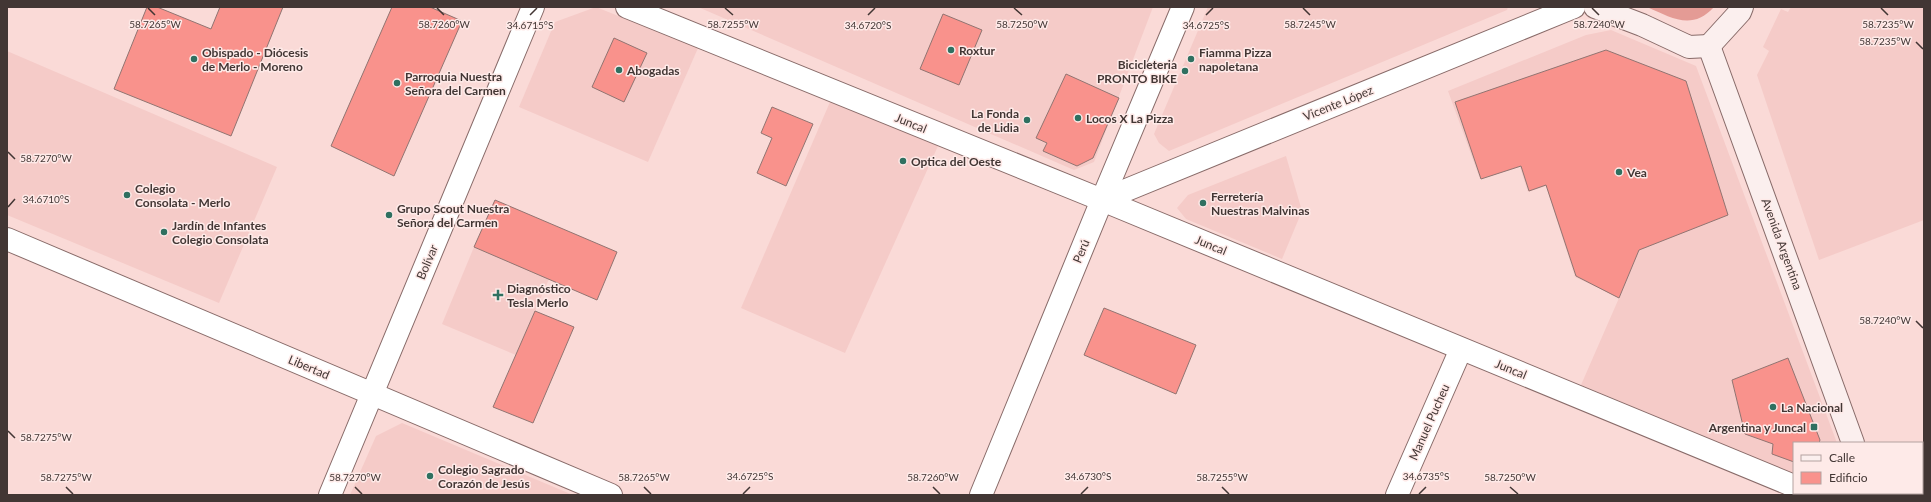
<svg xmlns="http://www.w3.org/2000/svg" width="1931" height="502" font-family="Lato,sans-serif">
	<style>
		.built { fill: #f5cbc8 }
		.green { fill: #e49b95 }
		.building { fill: #f9928c; stroke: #917471 }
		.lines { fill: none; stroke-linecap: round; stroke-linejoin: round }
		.street-casing { stroke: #886b69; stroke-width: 24 }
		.secondary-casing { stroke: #886b69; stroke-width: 24 }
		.street { stroke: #fff; stroke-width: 22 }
		.secondary { stroke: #fbefee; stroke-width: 22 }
		.ticks { fill: none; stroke: #423634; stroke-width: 1.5 }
		.poi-dot { fill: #2f7060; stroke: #feeae8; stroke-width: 1.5 }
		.labels { text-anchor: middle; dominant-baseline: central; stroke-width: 3; stroke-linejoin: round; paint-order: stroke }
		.poi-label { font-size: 12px; font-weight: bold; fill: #423634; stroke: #feeae8; text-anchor: start }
		.street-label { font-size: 12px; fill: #423634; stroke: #feeae8 }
		.ticks-label { font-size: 10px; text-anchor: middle; fill: #423634; stroke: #feeae8; stroke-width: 3; stroke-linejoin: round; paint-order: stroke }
	</style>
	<rect width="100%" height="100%" fill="#fadad7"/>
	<g class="built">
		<polygon points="596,7 698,48 648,162 519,107 555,22"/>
		<polygon points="698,7 1153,7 1094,162 1074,170"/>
		<polygon points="1208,7 1508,7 1507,10 1169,151 1159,143 1154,134"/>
		<polygon points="1791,7 1924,7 1924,220 1819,260 1757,75 1769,51 1763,47 1781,9 1788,12"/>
		<polygon points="1611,30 1696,66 1837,443 1794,443 1794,474 1581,385 1619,298 1575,277 1546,186 1528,192 1520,167 1480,179 1448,91 1586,35"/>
		<polygon points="7,51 277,167 219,303 7,215"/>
		<polygon points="830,102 938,146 845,353 741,308"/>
		<polygon points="1286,156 1302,211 1282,259 1186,219 1177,208 1188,195"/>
		<polygon points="474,247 549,279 516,355 442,324"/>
		<polygon points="402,423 573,495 350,495 376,436"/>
	</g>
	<path class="green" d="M1647 7H1714C1692 31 1672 18 1647 7Z"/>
	<g class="building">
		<polygon points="147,7 157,7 211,29 220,7 283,7 231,136 114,89"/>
		<polygon points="392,7 430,7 462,21 394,176 331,146"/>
		<polygon points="943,14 982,30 959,85 920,69"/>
		<polygon points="614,38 647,53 624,102 592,87"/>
		<polygon points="1606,50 1686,81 1728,215 1639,250 1619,298 1576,276 1546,185 1529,191 1521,166 1481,179 1455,102"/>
		<polygon points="1066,74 1119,98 1093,158 1077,166 1043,151 1047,143 1036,138"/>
		<polygon points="772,107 813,124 786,186 757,173 772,138 761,133"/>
		<polygon points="495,200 617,252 597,300 474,247"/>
		<polygon points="1104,308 1196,345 1176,394 1084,355"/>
		<polygon points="535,311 574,327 533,423 493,407"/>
		<polygon points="1788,358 1820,440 1819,443 1794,443 1794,462 1772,454 1773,444 1745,434 1732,380"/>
	</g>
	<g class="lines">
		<g class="street-casing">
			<g id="street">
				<polyline points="627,7 1102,200 1794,486"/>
				<polyline points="1102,200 1574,7"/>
				<polyline points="7,239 611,495"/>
				<polyline points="1810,493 1815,495"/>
				<polyline points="330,495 533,7"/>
				<polyline points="981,495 1102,200 1183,7"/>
				<polyline points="1397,495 1461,349"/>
			</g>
		</g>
		<g class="secondary-casing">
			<g id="secondary">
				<polyline points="1595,7 1642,25 1689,47 1709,46"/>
				<polyline points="1709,46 1853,443"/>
				<polyline points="1709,46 1740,12 1742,7"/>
				<polyline points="1871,493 1872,495"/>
			</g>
		</g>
		<use href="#street" class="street"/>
		<use href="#secondary" class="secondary"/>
	</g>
	<path class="ticks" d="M148 8 155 15M437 8 444 15M725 8 733 15M1014 8 1022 15M1303 8 1310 15M1592 8 1599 15M1881 8 1888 15M530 15 537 8M868 15 875 8M1206 15 1213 8M1916 42 1923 49M8 152 15 159M8 207 15 199M1916 321 1923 328M8 431 15 438M66 487 73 494M355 487 362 494M644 487 651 494M933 487 940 494M1222 487 1229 494M1510 487 1518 494M743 494 750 487M1081 494 1088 487M1419 494 1426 487"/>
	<g class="poi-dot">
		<circle cx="951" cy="50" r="4"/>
		<circle cx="194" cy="59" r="4"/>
		<circle cx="1191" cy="59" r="4"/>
		<circle cx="619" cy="70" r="4"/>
		<circle cx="1185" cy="71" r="4"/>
		<circle cx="397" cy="83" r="4"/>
		<circle cx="1078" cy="118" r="4"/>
		<circle cx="1027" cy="120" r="4"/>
		<circle cx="903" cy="161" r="4"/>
		<circle cx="1619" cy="172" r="4"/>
		<circle cx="127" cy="195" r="4"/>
		<circle cx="1203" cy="203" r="4"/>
		<circle cx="389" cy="215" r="4"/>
		<circle cx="164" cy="232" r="4"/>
		<path d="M496 289h4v4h4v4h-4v4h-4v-4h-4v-4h4z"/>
		<circle cx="1773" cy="407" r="4"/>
		<rect x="1810" y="423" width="8" height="8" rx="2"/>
		<circle cx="430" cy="476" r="4"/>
	</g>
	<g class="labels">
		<g class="poi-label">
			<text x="959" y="50">Roxtur</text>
			<text x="202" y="52">Obispado - Diócesis<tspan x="202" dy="14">de Merlo - Moreno</tspan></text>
			<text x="1199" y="52">Fiamma Pizza<tspan x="1199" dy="14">napoletana</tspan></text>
			<text x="1177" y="64" text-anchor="end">Bicicleteria<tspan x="1177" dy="14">PRONTO BIKE</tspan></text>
			<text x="627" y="70">Abogadas</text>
			<text x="405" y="76">Parroquia Nuestra<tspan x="405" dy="14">Señora del Carmen</tspan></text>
			<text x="1019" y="113" text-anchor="end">La Fonda<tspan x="1019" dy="14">de Lidia</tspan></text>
			<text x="1086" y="118">Locos X La Pizza</text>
			<text x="911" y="161">Optica del Oeste</text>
			<text x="1627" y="172">Vea</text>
			<text x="135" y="188">Colegio<tspan x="135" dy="14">Consolata - Merlo</tspan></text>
			<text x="1211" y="196">Ferretería<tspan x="1211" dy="14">Nuestras Malvinas</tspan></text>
			<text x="397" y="208">Grupo Scout Nuestra<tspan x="397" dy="14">Señora del Carmen</tspan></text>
			<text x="172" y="225">Jardín de Infantes<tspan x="172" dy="14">Colegio Consolata</tspan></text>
			<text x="507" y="288">Diagnóstico<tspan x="507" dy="14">Tesla Merlo</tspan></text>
			<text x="1781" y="407">La Nacional</text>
			<text x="1806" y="427" text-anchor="end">Argentina y Juncal</text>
			<text x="438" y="469">Colegio Sagrado<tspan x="438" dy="14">Corazón de Jesús</tspan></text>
		</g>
		<g class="street-label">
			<text transform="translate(1338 103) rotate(-22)">Vicente López</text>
			<text transform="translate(911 123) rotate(22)">Juncal</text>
			<text transform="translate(1782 244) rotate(70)">Avenida Argentina</text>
			<text transform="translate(1211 245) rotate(22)">Juncal</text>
			<text transform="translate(1081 251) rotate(-68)">Perú</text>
			<text transform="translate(427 262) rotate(-67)">Bolívar</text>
			<text transform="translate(309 367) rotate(23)">Libertad</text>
			<text transform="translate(1511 369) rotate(22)">Juncal</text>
			<text transform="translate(1429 422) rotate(-66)">Manuel Pucheu</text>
		</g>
	</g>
	<g class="ticks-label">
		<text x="155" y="28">58.7265°W</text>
		<text x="444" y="28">58.7260°W</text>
		<text x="733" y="28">58.7255°W</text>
		<text x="1022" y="28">58.7250°W</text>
		<text x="1310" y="28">58.7245°W</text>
		<text x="1599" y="28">58.7240°W</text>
		<text x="1888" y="28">58.7235°W</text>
		<text x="530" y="29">34.6715°S</text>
		<text x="868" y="29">34.6720°S</text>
		<text x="1206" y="29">34.6725°S</text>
		<text x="1885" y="45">58.7235°W</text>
		<text x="46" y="162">58.7270°W</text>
		<text x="46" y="203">34.6710°S</text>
		<text x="1885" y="324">58.7240°W</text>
		<text x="46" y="441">58.7275°W</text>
		<text x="750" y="480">34.6725°S</text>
		<text x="1088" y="480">34.6730°S</text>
		<text x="1426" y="480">34.6735°S</text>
		<text x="66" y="481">58.7275°W</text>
		<text x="355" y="481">58.7270°W</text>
		<text x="644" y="481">58.7265°W</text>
		<text x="933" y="481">58.7260°W</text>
		<text x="1222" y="481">58.7255°W</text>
		<text x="1510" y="481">58.7250°W</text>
	</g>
	<rect width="1931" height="502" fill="none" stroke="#423634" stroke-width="16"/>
	<rect x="1793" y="442" width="130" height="52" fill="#feeae8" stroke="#b3a2a0"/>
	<rect x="1801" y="455" width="20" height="6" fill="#fbefee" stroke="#b3a2a0"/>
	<text x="1829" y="462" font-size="12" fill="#423634">Calle</text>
	<rect x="1801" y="472" width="20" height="12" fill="#f9928c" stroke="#b3a2a0"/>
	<text x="1829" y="482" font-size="12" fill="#423634">Edificio</text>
</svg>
